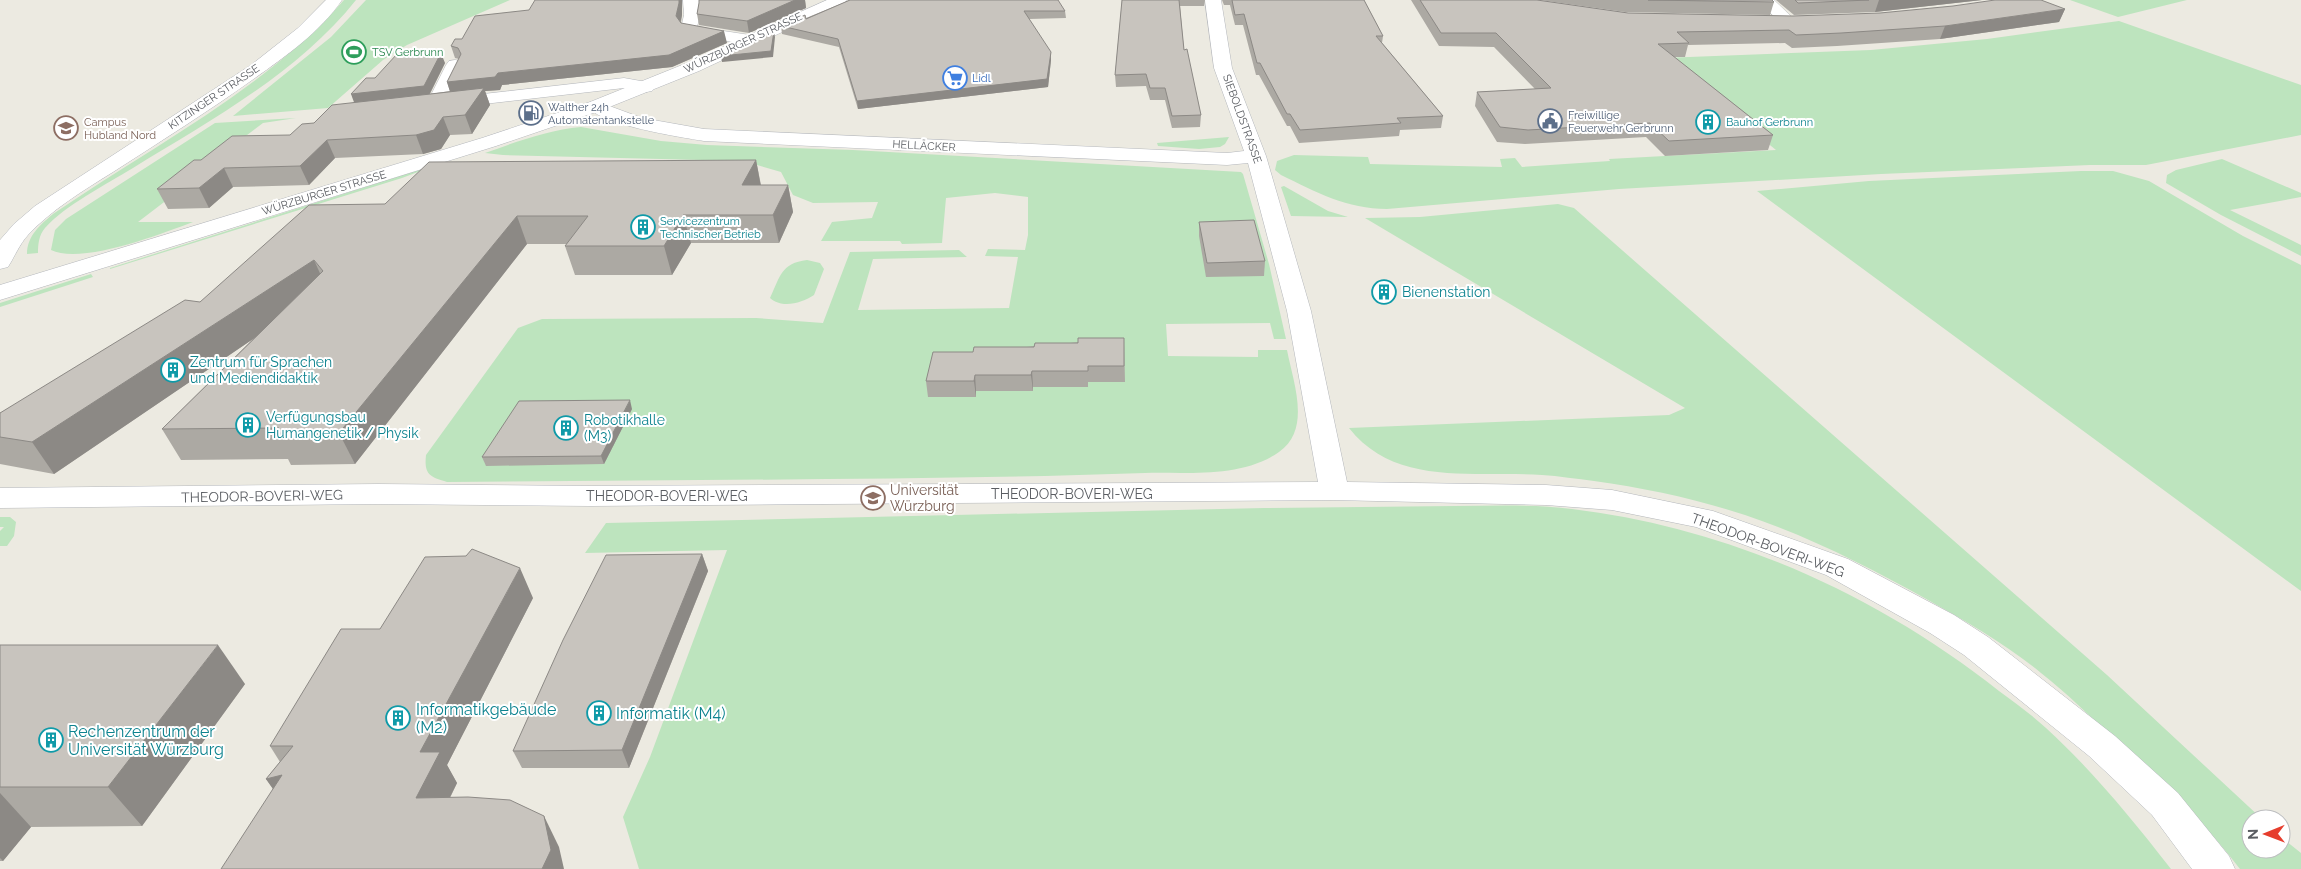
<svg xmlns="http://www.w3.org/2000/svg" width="2301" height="869" font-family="Raleway,sans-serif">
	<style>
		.green { fill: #bde4be }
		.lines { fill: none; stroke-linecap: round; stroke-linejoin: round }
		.minor-casing { stroke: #b4b7bc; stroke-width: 1 }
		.tertiary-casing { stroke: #b4b7bc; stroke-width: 1 }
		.minor { fill: #fff; fill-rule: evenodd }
		.tertiary { fill: #fff; fill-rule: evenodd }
		.wall { fill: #aca9a3 }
		.shaded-wall { fill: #8c8985 }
		.building { fill: #c8c4be; stroke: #8c8985 }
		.labels { text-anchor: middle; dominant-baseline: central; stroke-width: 4; stroke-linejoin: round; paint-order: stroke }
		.far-street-label { font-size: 11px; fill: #5a5d62; stroke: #fff }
		.far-leisure-label { font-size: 11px; fill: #27864d; stroke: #fff; text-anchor: start }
		.far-shop-label { font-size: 11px; fill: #366cbe; stroke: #fff; text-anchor: start }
		.far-service-label { font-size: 11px; fill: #4e5e75; stroke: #fff; text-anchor: start }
		.far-education-label { font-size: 11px; fill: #785e54; stroke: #fff; text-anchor: start }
		.far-culture-label { font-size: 11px; fill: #0d838f; stroke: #fff; text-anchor: start }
		.culture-label { font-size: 14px; fill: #0d838f; stroke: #fff; text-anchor: start }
		.education-label { font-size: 14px; fill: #785e54; stroke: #fff; text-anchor: start }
		.street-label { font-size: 14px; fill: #5a5d62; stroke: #fff }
		.near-culture-label { font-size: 16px; fill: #0d838f; stroke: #fff; text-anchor: start }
	</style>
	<rect width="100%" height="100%" fill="#eceae1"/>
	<g class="green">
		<path d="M344 0H356C298 73 211 120 133 168 107 184 64 206 45 228 39 235 38 244 38 253L27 254C27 236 40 225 53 214 149 148 267 88 344 0Z"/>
		<polygon points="366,0 510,0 407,45 383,60 328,108 233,116 331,37"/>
		<polygon points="2070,0 2187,0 2118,17"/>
		<path d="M2119 21 2301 85V135L2146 165H2090L1881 174 1619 189 1387 209C1347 209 1316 192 1281 175L1275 170 1277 161 1294 155 1368 157 1370 164 1502 167 1500 159 1515 158 1522 167 1610 161 1609 159 1776 150 1663 58 1871 50 1987 39Z"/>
		<path d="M296 118 263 123 222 154H227L138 222H193C161 234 81 265 51 250L55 230 66 219 215 123Z"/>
		<path d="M581 127 661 141 707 145 853 150 1241 172 1243 174 1269 264 1286 339H1274L1270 323 1166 324 1168 356 1258 357V350H1287C1293 382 1312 429 1279 452 1242 478 1189 472 1145 473 1112 474 1079 475 1045 476 846 480 646 480 447 482 429 477 424 474 426 455L518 328 542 319 756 318 823 323 850 252 959 250 967 257 873 259 858 310 1009 308 1018 257 985 256 988 249 1025 250 1028 235V197L995 193 946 198 942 243 902 244 900 241H821L832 222 872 218 878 202 813 203 793 195 781 172 743 161 503 155 485 153C516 142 548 130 581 127Z"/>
		<polygon points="1229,137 1225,144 1220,147 1199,149 1158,146 1157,143"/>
		<polygon points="2222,159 2301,193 2301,197 2230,210 2301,245 2301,256 2221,215 2166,183 2167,175 2176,170"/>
		<polygon points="447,161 402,178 110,269 110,268"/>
		<polygon points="2081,171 2113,171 2149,181 2243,236 2301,265 2301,591 1757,191 1869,181"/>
		<polygon points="1284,186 1328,211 1348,217 1291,216 1281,187"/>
		<path d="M1558 204 1574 208 2107 675 2262 819H2251V849H2281V837L2301 853V869H2240C2203 821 2160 779 2115 739 2090 717 2067 693 2041 673 2007 645 1967 622 1928 600 1869 567 1810 537 1745 515 1696 499 1645 488 1594 481 1577 479 1559 476 1542 475 1476 470 1396 488 1349 428L1669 415 1685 408 1365 218 1420 217Z"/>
		<path d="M807 260 820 263 824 269 814 295C802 303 782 309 770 298 780 277 781 263 807 260Z"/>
		<polygon points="91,274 93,277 0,307 0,303"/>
		<path d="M1454 506C1493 506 1533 504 1572 509 1729 528 1876 594 1999 691 2015 703 2031 714 2046 728 2092 770 2132 819 2171 869H639L623 817 650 757 727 550 585 553 606 523 1264 508Z"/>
		<polygon points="0,517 10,517 16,522 14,536 7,546 0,546 0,531 4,527 0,527"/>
	</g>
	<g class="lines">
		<g class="minor-casing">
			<g id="minor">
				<polygon points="683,0 699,0 700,15 697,27 750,35 756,37 758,40 756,43 750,45 685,34 681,28 684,15"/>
				<path d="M1205 0H1221L1232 68 1266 156 1311 311 1347 482 1546 485 1612 490 1713 511 1848 559 1954 615 1988 637 2115 736 2178 793 2229 856 2235 869H2192L2152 815 2089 756 1964 655 1930 633 1826 575 1696 527 1612 510 1546 505 1334 500 591 506 378 504 0 508V488L378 484 591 486 1318 482 1287 311 1248 163 1227 165 704 141C680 137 600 125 587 106L590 102 596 101 642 118 704 129 1227 153 1244 151 1214 68Z"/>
				<polygon points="1757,0 1774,0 1797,22 1795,25 1783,25"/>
				<path d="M455 60 461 61 464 65 448 98 624 78 652 83 655 87 652 91 646 92 624 88 449 108C441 107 437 111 429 109L426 105 446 65 449 61Z"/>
			</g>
		</g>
		<g class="tertiary-casing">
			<g id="tertiary">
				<path d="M326 0H342C320 32 286 56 255 78 209 111 161 141 113 172 84 190 51 210 28 235 19 245 15 256 8 267L0 269V240L14 224 35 206 251 65 298 28Z"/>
				<polygon points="827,0 847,0 844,3 699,71 602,110 496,146 0,300 0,285 482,138 590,102 687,63"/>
			</g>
		</g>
		<use href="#minor" class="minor"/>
		<use href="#tertiary" class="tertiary"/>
	</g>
	<g class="wall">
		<polygon points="699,0 805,0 806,8 749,33 699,25 697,14 699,3"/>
		<polygon points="850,0 1065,11 1066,18 1029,19 1051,60 1048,87 858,109 839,47 782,34 781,26 806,18"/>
		<polygon points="1122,0 1205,0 1204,6 1180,6 1184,50 1201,115 1200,127 1172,128 1165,100 1150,100 1146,86 1116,87 1115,75"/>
		<polygon points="1222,0 1364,0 1383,36 1382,43 1443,116 1441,128 1400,130 1399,136 1299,143 1290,126 1287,126 1259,75 1256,75 1243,25 1235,25 1230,5 1224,5"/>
		<polygon points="1411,0 1537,0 1628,13 1793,16 2065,9 2059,22 1940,39 1837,46 1792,48 1785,43 1688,45 1685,57 1674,57 1773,135 1768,150 1665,156 1646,137 1525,144 1497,142 1475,106 1477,92 1535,89 1494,47 1439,46"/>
		<polygon points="1540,0 1772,0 1774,2 1770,15 1625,12"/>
		<polygon points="1776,0 1982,0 1875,12 1794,15"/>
		<polygon points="682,15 681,23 727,43 672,67 502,85 500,90 485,91 490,105 472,134 450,135 441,149 423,154 335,158 309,185 233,187 209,208 168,209 157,189 201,160 290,135 314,123 354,102 375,78 445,63 430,94 450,91 447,82 459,59 455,58 451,46"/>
		<polygon points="756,160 761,185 788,185 793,212 779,243 691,243 672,275 575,275 565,246 567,244 527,244 355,464 291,465 288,459 181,460 162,429 253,339 54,474 0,464 0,413 200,302 385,204"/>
		<polygon points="1199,222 1265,261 1264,276 1206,277 1199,236"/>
		<polygon points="1124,338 1125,382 1088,382 1088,387 1033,387 1033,391 976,391 976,397 928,397 926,381 973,352"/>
		<polygon points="632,409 604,464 486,466 482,457"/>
		<polygon points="702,554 708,571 629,768 522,768 513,751"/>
		<polygon points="533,598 447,765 457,783 450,798 559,847 273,789 266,779 280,762 270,746 380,629"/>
		<polygon points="0,645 245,684 142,826 31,827 3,861 0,861"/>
	</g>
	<g class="shaded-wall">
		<polygon points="679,0 682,0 682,15 679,28 676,16"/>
		<polygon points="795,0 805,0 806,8 749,33 747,21"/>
		<polygon points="1879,0 1982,0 1875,12"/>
		<polygon points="2065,9 2059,22 1940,39 1945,26"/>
		<polygon points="724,31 727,43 672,67 502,85 500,90 485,91 490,105 472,134 465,115 451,95 447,82"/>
		<polygon points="774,31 775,37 773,57 722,62 721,56"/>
		<polygon points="1051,52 1051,60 1048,87 858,109 857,101"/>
		<polygon points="441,53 445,63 428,97 355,105 351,94"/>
		<polygon points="443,117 450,135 441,149 423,154 416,135"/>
		<polygon points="327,140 335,158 309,185 300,166"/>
		<polygon points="756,160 761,187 742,185"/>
		<polygon points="224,168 233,187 209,208 199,188"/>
		<polygon points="788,185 793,212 779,243 773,215"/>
		<polygon points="683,215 691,243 672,275 664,246"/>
		<polygon points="517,216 527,244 355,464 339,433"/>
		<polygon points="314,260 327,289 54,474 32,442"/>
		<polygon points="1032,371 1033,387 1033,391 1031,375"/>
		<polygon points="975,375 976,391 976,397 974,381"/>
		<polygon points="630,400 632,409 604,464 601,456"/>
		<polygon points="702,554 708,571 629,768 622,750"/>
		<polygon points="520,568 533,598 447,765 457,783 434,829 416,798 420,752"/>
		<polygon points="218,645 245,684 142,826 108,787"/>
		<polygon points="282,775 288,810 266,779"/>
		<polygon points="0,793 31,827 3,861 0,858"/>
		<polygon points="544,816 559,847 564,869 542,869"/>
	</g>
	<g class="building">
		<polygon points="535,0 679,0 679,3 676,16 681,23 724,31 669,55 498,73 495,77 447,82 461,54 458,48 451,46 455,39 462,39 475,16 529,10"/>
		<polygon points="699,0 795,0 747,21 697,14 699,3"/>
		<polygon points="850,0 1058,0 1065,11 1024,11 1051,52 1047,79 857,101 838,39 781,26 805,15 806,19"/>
		<polygon points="1122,0 1179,0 1184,50 1187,49 1201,115 1172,116 1165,88 1150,88 1146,74 1115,75"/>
		<polygon points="1232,0 1364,0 1383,36 1376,36 1443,116 1397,118 1401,123 1300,130 1290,114 1287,114 1260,63 1257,63 1244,14 1235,15"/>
		<polygon points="1420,0 1537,0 1628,13 1793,16 1880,13 1953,6 1995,0 2041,0 2065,9 1945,26 1841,33 1796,35 1789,30 1677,32 1689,43 1658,44 1773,135 1669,141 1650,123 1528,130 1500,127 1477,92 1551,88 1496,33 1441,33"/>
		<polygon points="1648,0 1772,0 1774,2"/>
		<polygon points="1795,0 1869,0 1798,3"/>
		<polygon points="774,31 771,51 721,56"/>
		<polygon points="441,53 424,86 351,94 366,78 375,78 397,54"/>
		<polygon points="484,88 465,115 443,117 434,130 416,135 327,140 300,166 224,168 199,188 157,189 194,160 201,160 232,136 290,135 302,124 314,123 332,105"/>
		<polygon points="756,160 742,185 788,185 773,215 683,215 664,246 565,246 588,216 517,216 339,433 274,433 279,428 162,429 323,271 314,260 32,442 0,437 0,413 185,300 200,302 309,205 385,204 429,162"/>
		<polygon points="1254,220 1265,261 1207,263 1199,222"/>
		<polygon points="1078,338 1124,338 1124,366 1088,366 1088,371 1032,371 1031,375 975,375 974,381 926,381 933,352 973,352 974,347 1034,347 1035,343 1078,343"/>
		<polygon points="630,400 601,456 482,457 519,401"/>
		<polygon points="472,549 520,568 420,752 440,752 416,798 468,797 510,800 544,816 551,850 542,869 221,869 282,775 266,779 293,746 270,746 341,629 380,629 425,557 466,556"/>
		<polygon points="702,554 622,750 513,751 563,640 606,555"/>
		<polygon points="0,645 218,645 108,787 0,787"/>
	</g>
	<defs>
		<g id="stadium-ring" transform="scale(1.25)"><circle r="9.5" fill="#fff" stroke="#2e9e5b" stroke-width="1.5"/><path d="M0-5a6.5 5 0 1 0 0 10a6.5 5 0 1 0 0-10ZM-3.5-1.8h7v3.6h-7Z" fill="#2e9e5b"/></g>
		<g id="supermarket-ring" transform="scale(1.25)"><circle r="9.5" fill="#fff" stroke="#3f7fe0" stroke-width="1.5"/><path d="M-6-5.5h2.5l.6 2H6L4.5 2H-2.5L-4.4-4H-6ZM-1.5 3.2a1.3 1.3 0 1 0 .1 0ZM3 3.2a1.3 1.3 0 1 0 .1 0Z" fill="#3f7fe0"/></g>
		<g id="fuel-ring" transform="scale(1.25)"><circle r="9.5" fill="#fff" stroke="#5c6f8a" stroke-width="1.5"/><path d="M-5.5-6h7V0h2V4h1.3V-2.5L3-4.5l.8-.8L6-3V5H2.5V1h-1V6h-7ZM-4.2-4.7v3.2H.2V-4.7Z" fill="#5c6f8a"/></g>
		<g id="civic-ring" transform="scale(1.25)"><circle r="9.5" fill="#fff" stroke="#5c6f8a" stroke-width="1.5"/><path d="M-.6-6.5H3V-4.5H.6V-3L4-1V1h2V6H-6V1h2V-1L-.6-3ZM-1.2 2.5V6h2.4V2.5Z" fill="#5c6f8a"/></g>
		<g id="building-ring" transform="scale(1.25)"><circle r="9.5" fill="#fff" stroke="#0f9aa8" stroke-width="1.5"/><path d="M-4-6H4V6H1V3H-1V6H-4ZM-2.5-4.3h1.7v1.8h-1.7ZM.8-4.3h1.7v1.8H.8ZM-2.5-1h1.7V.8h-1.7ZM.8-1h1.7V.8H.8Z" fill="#0f9aa8"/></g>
		<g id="university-ring" transform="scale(1.25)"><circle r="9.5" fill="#fff" stroke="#8d6e63" stroke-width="1.5"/><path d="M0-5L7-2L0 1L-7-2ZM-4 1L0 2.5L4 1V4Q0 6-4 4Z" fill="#8d6e63"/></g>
	</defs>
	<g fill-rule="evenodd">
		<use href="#stadium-ring" x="354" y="52"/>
		<use href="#supermarket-ring" x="955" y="78"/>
		<use href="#fuel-ring" x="531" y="113"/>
		<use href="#civic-ring" x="1550" y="121"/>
		<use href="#building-ring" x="1708" y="122"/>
		<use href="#university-ring" x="66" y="128"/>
		<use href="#building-ring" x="643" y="227"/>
		<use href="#building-ring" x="1384" y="292"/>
		<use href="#building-ring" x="173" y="370"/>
		<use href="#building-ring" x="248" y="425"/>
		<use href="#building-ring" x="566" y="428"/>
		<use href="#university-ring" x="873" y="498"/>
		<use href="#building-ring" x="599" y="713"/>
		<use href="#building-ring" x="398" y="718"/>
		<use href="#building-ring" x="51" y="740"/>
	</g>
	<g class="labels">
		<g class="far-street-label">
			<text transform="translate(743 43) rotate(-25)">WÜRZBURGER STRASSE</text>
			<text transform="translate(214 97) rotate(-34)">KITZINGER STRASSE</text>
			<text transform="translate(1242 119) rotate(70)">SIEBOLDSTRASSE</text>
			<text transform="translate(924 146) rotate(3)">HELLÄCKER</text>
			<text transform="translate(324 193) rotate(-17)">WÜRZBURGER STRASSE</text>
		</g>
		<g class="far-leisure-label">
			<text x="372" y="52">TSV Gerbrunn</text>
		</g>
		<g class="far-shop-label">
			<text x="972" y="78">Lidl</text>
		</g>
		<g class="far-service-label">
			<text x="548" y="107">Walther 24h<tspan x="548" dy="13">Automatentankstelle</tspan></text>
			<text x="1568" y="115">Freiwillige<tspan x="1568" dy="13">Feuerwehr Gerbrunn</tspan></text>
		</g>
		<g class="far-education-label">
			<text x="84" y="122">Campus<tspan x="84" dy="13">Hubland Nord</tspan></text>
		</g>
		<g class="far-culture-label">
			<text x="1726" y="122">Bauhof Gerbrunn</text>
			<text x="660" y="221">Servicezentrum<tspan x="660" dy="13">Technischer Betrieb</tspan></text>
		</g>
		<g class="culture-label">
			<text x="1402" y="292">Bienenstation</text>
			<text x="190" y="362">Zentrum für Sprachen<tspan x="190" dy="16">und Mediendidaktik</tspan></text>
			<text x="266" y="417">Verfügungsbau<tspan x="266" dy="16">Humangenetik / Physik</tspan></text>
			<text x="584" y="420">Robotikhalle<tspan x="584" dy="16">(M3)</tspan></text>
		</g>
		<g class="education-label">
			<text x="890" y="490">Universität<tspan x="890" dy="16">Würzburg</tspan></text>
		</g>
		<g class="street-label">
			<text x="1072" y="494">THEODOR-BOVERI-WEG</text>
			<text transform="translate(262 496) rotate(-1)">THEODOR-BOVERI-WEG</text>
			<text x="667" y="496">THEODOR-BOVERI-WEG</text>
			<text transform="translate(1768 545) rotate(20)">THEODOR-BOVERI-WEG</text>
		</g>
		<g class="near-culture-label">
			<text x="416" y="709">Informatikgebäude<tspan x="416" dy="18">(M2)</tspan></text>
			<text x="616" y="713">Informatik (M4)</text>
			<text x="68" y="731">Rechenzentrum der<tspan x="68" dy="18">Universität Würzburg</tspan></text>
		</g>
	</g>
	<g transform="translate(2266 834) rotate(269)"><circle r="24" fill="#ffffff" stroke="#bdbec0"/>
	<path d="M0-4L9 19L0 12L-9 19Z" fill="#e63d2d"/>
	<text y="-8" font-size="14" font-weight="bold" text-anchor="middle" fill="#5a5d62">N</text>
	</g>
</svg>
